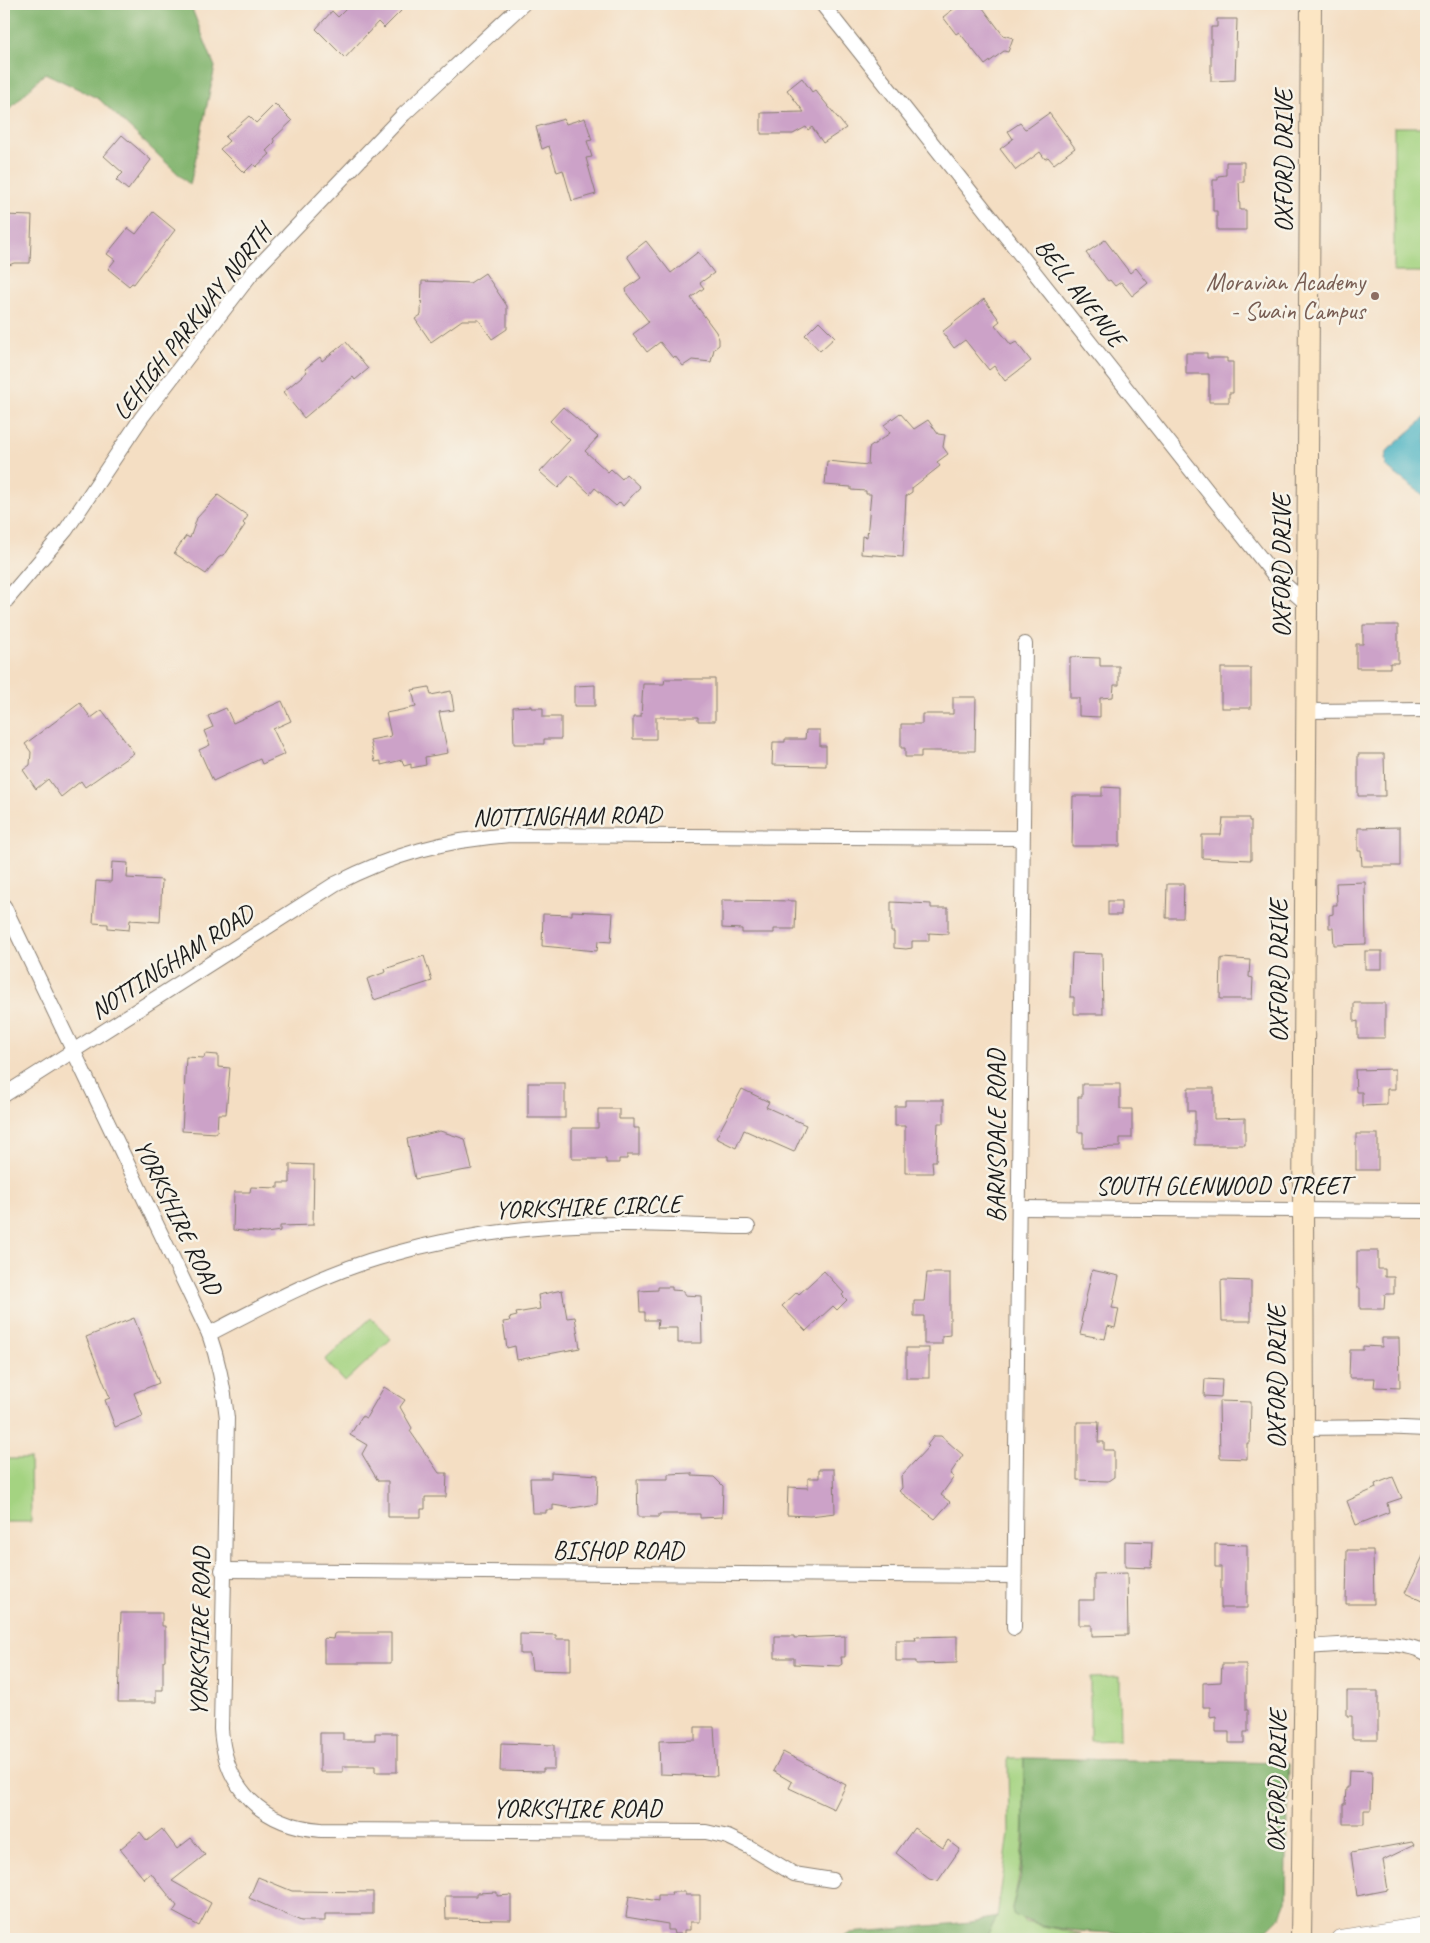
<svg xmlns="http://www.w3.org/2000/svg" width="1430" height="1943" font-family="Caveat,sans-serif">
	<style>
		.green { fill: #a4d381; stroke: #60784e }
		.forest { fill: #83b56f; stroke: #506846 }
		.water { fill: #43b0c1; stroke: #30666e }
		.building { fill: #cca2c8 }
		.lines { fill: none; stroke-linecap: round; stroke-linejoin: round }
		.minor-casing { stroke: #887d70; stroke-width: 16 }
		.tertiary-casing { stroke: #887d70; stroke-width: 19 }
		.secondary-casing { stroke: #887d70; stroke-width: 22 }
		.minor { stroke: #fff; stroke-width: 14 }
		.tertiary { stroke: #fff; stroke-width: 18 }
		.secondary { stroke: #fce6c4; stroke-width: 20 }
		.education-dot { fill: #8d6e63; stroke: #f7f3e8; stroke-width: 2 }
		.labels { text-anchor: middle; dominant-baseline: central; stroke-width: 5; stroke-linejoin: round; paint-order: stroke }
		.street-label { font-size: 25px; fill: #1c1c1c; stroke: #f7f3e8 }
		.education-label { font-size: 25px; fill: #785e54; stroke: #f7f3e8; text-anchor: end }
	</style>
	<rect width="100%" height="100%" fill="#f7f3e8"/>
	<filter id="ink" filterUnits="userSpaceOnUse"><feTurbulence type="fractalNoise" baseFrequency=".02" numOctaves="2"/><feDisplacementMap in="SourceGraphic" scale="10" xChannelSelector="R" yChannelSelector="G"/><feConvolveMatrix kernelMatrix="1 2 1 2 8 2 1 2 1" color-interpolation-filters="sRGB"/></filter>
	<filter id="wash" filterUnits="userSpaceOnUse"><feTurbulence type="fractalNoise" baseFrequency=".0096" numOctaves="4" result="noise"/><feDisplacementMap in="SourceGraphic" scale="20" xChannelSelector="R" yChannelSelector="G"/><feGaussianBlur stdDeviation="1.12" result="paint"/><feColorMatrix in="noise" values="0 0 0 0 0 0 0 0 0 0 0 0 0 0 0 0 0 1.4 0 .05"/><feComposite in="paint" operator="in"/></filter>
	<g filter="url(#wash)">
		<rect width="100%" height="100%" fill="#f4dec3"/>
		<g class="green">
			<rect x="1394" y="127" width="32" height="145"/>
			<polygon points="371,1318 391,1339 345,1382 325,1360"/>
			<polygon points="4,1459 30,1459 31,1522 4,1522"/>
			<polygon points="1119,1677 1120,1740 1090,1741 1090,1678"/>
			<path d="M1008 1758H1024C1024 1812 1026 1855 1012 1908L1024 1922 1081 1934 1024 1939H985L997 1917 1009 1834Z"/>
		</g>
		<g class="forest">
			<polygon points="4,4 190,4 215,67 190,185 99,99 45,73 4,115"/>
			<path d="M1024 1758 1289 1763 1286 1903 1281 1916 1267 1930C1209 1932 1057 1943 1013 1914L1012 1908 1020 1879 1024 1843Z"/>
			<polygon points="997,1917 985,1939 841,1939 850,1933 971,1922"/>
		</g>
		<polygon class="water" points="1426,417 1426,497 1386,467 1385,458 1388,450"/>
		<g id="blocks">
			<g class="building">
				<polygon points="351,4 394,4 401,11 384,28 378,22 345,58 316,29 332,11 338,17"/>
				<polygon points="960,4 980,4 1003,35 1013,38 1008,52 1004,51 985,65 959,32 956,34 943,17"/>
				<polygon points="1217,19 1237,19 1235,80 1211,81 1211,27 1217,27"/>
				<polygon points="802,78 812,92 815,90 846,128 823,143 812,127 808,130 806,127 793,134 761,134 761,113 804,112 787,90"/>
				<polygon points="275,104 292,121 273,139 275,142 266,151 270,154 256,167 253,164 244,173 220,149 229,141 225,137 249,116 256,123"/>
				<polygon points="1049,113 1075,148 1054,164 1048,157 1045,159 1040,152 1016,170 1000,149 1013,139 1008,131 1020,123 1025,129 1028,128"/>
				<polygon points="585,118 592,140 587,141 592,157 586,158 596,194 572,201 563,170 557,172 549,146 542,149 536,127 564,119 566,124"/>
				<polygon points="122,135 151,160 128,190 116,180 123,173 104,156"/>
				<polygon points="1226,162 1244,162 1244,182 1239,182 1240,210 1246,210 1246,230 1217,230 1217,211 1213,211 1213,180 1218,180 1218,176 1226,175"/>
				<polygon points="153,212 175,230 134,284 132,283 129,286 108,269 115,260 107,254 128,228 136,234"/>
				<polygon points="4,215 32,216 30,263 14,263 4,267"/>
				<polygon points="1105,240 1130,273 1136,268 1148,283 1132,296 1121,282 1115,286 1110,280 1108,281 1086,253"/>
				<polygon points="646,241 671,273 698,252 714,273 700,283 704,288 691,298 716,332 719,339 719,345 714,349 711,362 692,360 683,366 675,356 673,358 660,342 647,352 633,334 649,322 627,294 626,289 641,278 627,256"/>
				<polygon points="485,273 507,306 507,329 492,339 479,320 462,320 431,342 415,319 421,315 422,281 470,283"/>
				<polygon points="984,299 1000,321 995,325 1011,345 1016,342 1031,361 1005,381 994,366 989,370 965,340 954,348 942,332"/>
				<polygon points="819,321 835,337 820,351 805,335"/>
				<polygon points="346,342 368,369 355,380 353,377 304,418 283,392 307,372 305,369 320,357 322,361"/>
				<polygon points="1186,353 1207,353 1207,358 1227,358 1227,362 1233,362 1233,393 1229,393 1229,402 1209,402 1209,374 1186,374"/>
				<polygon points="563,407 598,437 585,451 608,472 611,469 622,479 626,474 640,487 623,506 620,502 616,506 595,488 590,494 570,475 558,488 540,472 570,440 550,421"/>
				<polygon points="900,413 914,429 928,420 938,434 945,435 943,447 948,454 937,462 940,466 912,488 912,492 906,496 903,557 861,554 862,536 867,537 871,494 866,494 866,491 851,490 851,487 825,485 827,461 868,465 869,448 890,433 884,425"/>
				<polygon points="218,495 248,516 243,523 245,525 226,553 218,558 206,574 174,553 186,536 190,538 197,518"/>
				<polygon points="1363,625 1398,625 1398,663 1390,663 1390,668 1356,668 1356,644 1363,644"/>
				<polygon points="1070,657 1100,658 1100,666 1119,666 1119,685 1114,685 1113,697 1100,698 1100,717 1079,716 1079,698 1070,698"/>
				<rect x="1221" y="668" width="30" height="40"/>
				<polygon points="665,679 715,679 715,721 698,721 698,717 656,717 656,739 633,739 633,717 641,717 643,684 664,684"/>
				<polygon points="595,685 595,706 574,706 574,686"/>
				<polygon points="429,687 431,695 451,691 454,710 439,712 448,753 425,757 426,765 411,768 411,764 404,766 402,760 381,765 381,761 375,762 370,740 391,736 386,713 416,707 412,690"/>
				<polygon points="953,697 976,697 975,751 921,751 921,757 905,757 905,748 901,748 901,724 922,724 922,714 953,714"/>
				<polygon points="282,701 291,721 273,729 285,754 262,764 260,759 213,781 199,750 210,745 204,731 213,727 208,716 226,708 233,723"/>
				<polygon points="80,703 91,718 102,710 134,753 85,787 81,781 61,797 48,779 36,789 23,770 30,765 31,752 25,744"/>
				<polygon points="531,706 531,708 543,708 543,717 561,717 561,739 544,739 544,744 514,744 513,707"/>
				<polygon points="806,730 820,730 820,746 826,746 826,766 772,765 773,742 785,742 785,739 805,739"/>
				<polygon points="1358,754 1384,754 1385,796 1358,796"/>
				<polygon points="1102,787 1120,788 1120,846 1072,846 1073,796 1102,796"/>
				<polygon points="1223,818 1249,818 1249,821 1251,821 1251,860 1202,858 1202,835 1221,835"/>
				<polygon points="1400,827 1400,866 1362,866 1361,851 1358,851 1358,828"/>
				<polygon points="112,862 128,863 127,878 162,880 160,922 130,920 129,930 108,928 108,924 93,923 96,881 111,882"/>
				<polygon points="1365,882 1366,944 1334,945 1333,928 1329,928 1329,915 1333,914 1333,905 1337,905 1336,883"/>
				<polygon points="1167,884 1184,884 1183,918 1166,918"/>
				<polygon points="722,900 796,901 795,929 774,929 774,933 742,933 742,929 722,928"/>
				<rect x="1108" y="901" width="13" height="14"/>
				<polygon points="891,902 931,904 931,908 948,908 948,934 929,933 929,941 912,941 912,948 906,949 894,948 894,932 891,932"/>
				<polygon points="572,911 613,913 611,942 598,941 597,951 542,946 543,914 572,915"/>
				<rect x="1365" y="951" width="17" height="18"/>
				<polygon points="1072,953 1102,954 1103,1014 1074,1014 1074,997 1070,997"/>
				<polygon points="424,956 432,981 374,1000 367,979 386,972 385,969"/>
				<polygon points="1223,958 1250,960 1249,977 1253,978 1252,999 1220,999 1221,959"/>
				<polygon points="1354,1003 1385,1003 1385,1038 1358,1038 1358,1021 1354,1022"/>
				<polygon points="205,1054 218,1055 218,1067 230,1068 226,1114 218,1114 217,1133 182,1131 186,1057 204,1058"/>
				<polygon points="1395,1069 1395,1089 1387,1089 1387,1105 1362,1106 1362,1092 1356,1092 1355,1070"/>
				<rect x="528" y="1083" width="37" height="35"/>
				<polygon points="1082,1084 1120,1084 1120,1109 1132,1109 1132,1138 1120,1138 1120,1147 1083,1148 1083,1132 1078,1132 1078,1097 1082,1097"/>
				<polygon points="1188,1088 1214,1088 1214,1119 1245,1118 1245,1145 1195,1145 1195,1111 1188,1111"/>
				<polygon points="742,1089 769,1102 766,1107 806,1125 794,1152 744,1130 736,1148 716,1138"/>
				<polygon points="905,1100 944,1100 944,1123 938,1123 936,1161 932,1161 933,1173 905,1173 905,1126 895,1126 895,1106 905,1106"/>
				<polygon points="598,1109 619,1109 619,1119 634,1119 634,1128 639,1128 639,1155 627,1155 627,1159 619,1159 619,1163 606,1163 606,1159 572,1159 572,1128 598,1128"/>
				<polygon points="440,1131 465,1139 472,1169 415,1179 407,1139"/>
				<rect x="1356" y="1134" width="22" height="36"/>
				<polygon points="290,1164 314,1165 313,1225 280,1226 280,1231 266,1233 233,1230 234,1192 250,1192 251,1187 278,1188 278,1183 290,1183"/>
				<polygon points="1357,1251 1378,1251 1378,1269 1385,1269 1385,1277 1394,1277 1394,1294 1385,1294 1384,1309 1360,1309 1360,1288 1357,1288"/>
				<polygon points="1092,1270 1119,1276 1112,1308 1119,1309 1115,1328 1108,1326 1105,1339 1080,1334 1083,1323 1081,1322"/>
				<polygon points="824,1271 844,1293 842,1295 847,1300 837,1310 833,1306 806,1331 782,1306 797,1292 799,1294"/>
				<polygon points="927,1273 950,1273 950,1335 942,1336 942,1344 924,1344 924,1316 914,1316 914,1301 924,1301"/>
				<polygon points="1224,1280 1251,1281 1251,1321 1222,1321 1221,1281"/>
				<polygon points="658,1287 672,1287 672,1290 684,1291 684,1295 701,1296 702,1343 678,1343 678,1328 657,1328 658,1320 645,1320 645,1312 640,1312 639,1291 658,1290"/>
				<polygon points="562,1290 567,1318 575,1317 580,1348 517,1360 515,1346 507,1348 503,1322 510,1321 509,1318 517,1316 516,1313 540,1309 538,1295"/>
				<polygon points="134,1318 159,1383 134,1393 143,1416 115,1427 105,1400 110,1398 86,1337"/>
				<polygon points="1382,1338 1399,1338 1400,1388 1374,1387 1375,1378 1349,1378 1350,1350 1363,1350 1363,1346 1382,1347"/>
				<rect x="906" y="1348" width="23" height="30"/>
				<polygon points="1205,1379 1222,1380 1221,1397 1204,1396"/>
				<polygon points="384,1387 405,1400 400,1407 412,1428 410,1431 439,1473 447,1473 446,1497 425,1497 425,1509 421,1509 421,1517 388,1517 388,1481 378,1481 362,1454 367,1445 350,1435 362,1416 366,1418"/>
				<polygon points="1219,1401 1251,1402 1250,1443 1247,1443 1247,1459 1220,1458"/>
				<polygon points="1077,1422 1099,1422 1098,1442 1104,1442 1104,1450 1114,1450 1114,1477 1108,1481 1077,1480"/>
				<polygon points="934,1436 941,1436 963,1455 950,1474 954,1477 941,1495 950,1502 935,1519 899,1491 902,1488 901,1476 929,1446 927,1445"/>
				<polygon points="819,1469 834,1469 835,1513 810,1516 787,1515 788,1487 808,1488 808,1478 819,1478"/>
				<polygon points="551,1472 598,1475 597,1504 572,1508 553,1505 553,1510 546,1510 546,1513 532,1513 530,1478 551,1478"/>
				<polygon points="692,1473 692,1476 714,1477 723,1486 722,1517 700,1518 700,1514 659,1514 659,1517 638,1517 637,1479 668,1479 668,1474"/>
				<polygon points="1393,1477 1402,1498 1387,1503 1389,1512 1356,1525 1347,1501 1376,1488 1375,1484"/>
				<polygon points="1125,1541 1152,1542 1151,1568 1125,1567"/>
				<polygon points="1215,1544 1247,1545 1247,1608 1221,1608 1221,1567 1215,1567"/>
				<polygon points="1347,1550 1373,1550 1374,1604 1346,1604"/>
				<polygon points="1426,1550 1426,1603 1405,1593"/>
				<polygon points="1127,1573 1128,1635 1092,1636 1092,1625 1079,1625 1079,1600 1094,1600 1094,1574"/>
				<polygon points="121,1613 162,1613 162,1626 165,1626 165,1660 163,1661 163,1690 156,1690 156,1702 118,1702"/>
				<polygon points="336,1633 391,1633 391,1663 324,1663 324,1638 333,1639 334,1634"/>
				<polygon points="520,1634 556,1635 556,1639 571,1639 571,1671 532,1670 530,1654 520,1654"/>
				<polygon points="775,1636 794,1636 794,1638 845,1636 845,1657 841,1657 842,1664 839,1666 794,1664 794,1658 775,1658"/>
				<polygon points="957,1636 957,1663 916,1664 916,1661 896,1661 896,1640 916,1640 915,1637"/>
				<polygon points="1222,1664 1246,1664 1246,1710 1248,1710 1248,1732 1244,1732 1244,1743 1229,1743 1229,1732 1216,1732 1216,1716 1210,1717 1210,1707 1203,1707 1203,1683 1221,1682"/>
				<polygon points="1347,1691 1378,1691 1378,1739 1352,1739 1352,1716 1347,1716"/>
				<polygon points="695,1727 714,1727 717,1776 660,1774 659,1741 695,1740"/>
				<polygon points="320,1733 343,1733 343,1740 375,1740 375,1733 397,1733 397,1772 375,1772 375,1766 343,1766 343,1772 320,1772"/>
				<polygon points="501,1743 554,1745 554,1769 543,1769 543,1772 500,1771"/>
				<polygon points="783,1752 846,1785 834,1809 789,1788 792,1782 773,1771"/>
				<polygon points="1349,1770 1372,1771 1371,1810 1364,1810 1364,1824 1343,1824 1343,1804 1345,1804 1346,1788 1348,1788"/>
				<polygon points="914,1828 943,1848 948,1840 960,1849 938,1881 929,1879 896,1853"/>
				<polygon points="162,1829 177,1849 191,1838 205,1855 172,1881 211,1903 199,1926 173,1912 177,1906 151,1873 144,1879 120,1849 140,1832 147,1841"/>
				<polygon points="1412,1842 1414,1845 1383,1860 1388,1890 1357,1896 1351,1853"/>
				<polygon points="258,1877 292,1891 373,1892 373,1914 325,1914 325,1921 301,1921 249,1898"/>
				<polygon points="497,1892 497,1896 511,1895 511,1920 446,1919 445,1896 477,1896 477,1893"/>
				<polygon points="671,1892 685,1892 685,1895 700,1895 700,1922 690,1922 690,1930 684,1930 684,1934 674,1934 673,1930 668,1930 668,1924 626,1917 629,1896 658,1901 658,1895 672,1895"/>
			</g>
		</g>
	</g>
	<g filter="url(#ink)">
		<use href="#blocks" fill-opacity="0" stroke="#887d70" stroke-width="1"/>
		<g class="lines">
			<g class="minor-casing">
				<g id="minor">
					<polyline points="822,4 1274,575 1308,605"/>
					<polyline points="4,603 66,530 142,417 252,273 404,114 523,4"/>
					<polyline points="1307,711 1426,710"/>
					<path d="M4 906 209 1334C219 1362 224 1389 227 1418L221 1729C225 1789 262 1825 321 1830L706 1832 728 1837 749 1847 794 1874 832 1880"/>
					<path d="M4 1095 335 884C393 854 445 840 510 835L1021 838"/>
					<polyline points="1020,1208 1426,1211"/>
					<path d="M209 1334C266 1304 326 1272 389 1255 441 1240 494 1231 548 1227 614 1221 682 1226 748 1227"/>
					<polyline points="1304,1428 1380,1427 1426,1429"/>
					<polyline points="222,1570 1014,1576"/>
					<polyline points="1014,1628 1025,644"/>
					<path d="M1305 1647C1338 1646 1399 1637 1426 1653"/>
				</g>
			</g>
			<g class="tertiary-casing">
				<polyline id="tertiary" points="1340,1939 1426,1926"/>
			</g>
			<g class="secondary-casing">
				<polyline id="secondary" points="1301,1939 1305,1647 1303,1209 1311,4"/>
			</g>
			<use href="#minor" class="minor"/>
			<use href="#tertiary" class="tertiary"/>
			<use href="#secondary" class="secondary"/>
		</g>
	</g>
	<circle class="education-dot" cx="1375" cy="296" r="5"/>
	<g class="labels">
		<g class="street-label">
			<text transform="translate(1284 161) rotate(-90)">OXFORD DRIVE</text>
			<text transform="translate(1080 293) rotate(52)">BELL AVENUE</text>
			<text transform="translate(192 322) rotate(-52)">LEHIGH PARKWAY NORTH</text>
			<text transform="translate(1282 566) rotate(-90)">OXFORD DRIVE</text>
			<text transform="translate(567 816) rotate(-1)">NOTTINGHAM ROAD</text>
			<text transform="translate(172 962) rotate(-33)">NOTTINGHAM ROAD</text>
			<text transform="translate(1279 971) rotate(-90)">OXFORD DRIVE</text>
			<text transform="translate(997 1136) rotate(-90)">BARNSDALE ROAD</text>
			<text x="1223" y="1186">SOUTH GLENWOOD STREET</text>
			<text transform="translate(588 1207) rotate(-2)">YORKSHIRE CIRCLE</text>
			<text transform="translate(178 1217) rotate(64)">YORKSHIRE ROAD</text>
			<text transform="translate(1277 1377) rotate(-90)">OXFORD DRIVE</text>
			<text x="618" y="1551">BISHOP ROAD</text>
			<text transform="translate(200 1632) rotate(-89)">YORKSHIRE ROAD</text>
			<text transform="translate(1277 1781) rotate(-89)">OXFORD DRIVE</text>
			<text x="577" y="1809">YORKSHIRE ROAD</text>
		</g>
		<g class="education-label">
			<text x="1365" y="282">Moravian Academy<tspan x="1365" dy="29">- Swain Campus</tspan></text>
		</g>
	</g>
	<rect width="1430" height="1943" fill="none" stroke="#f7f3e8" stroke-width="20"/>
</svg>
